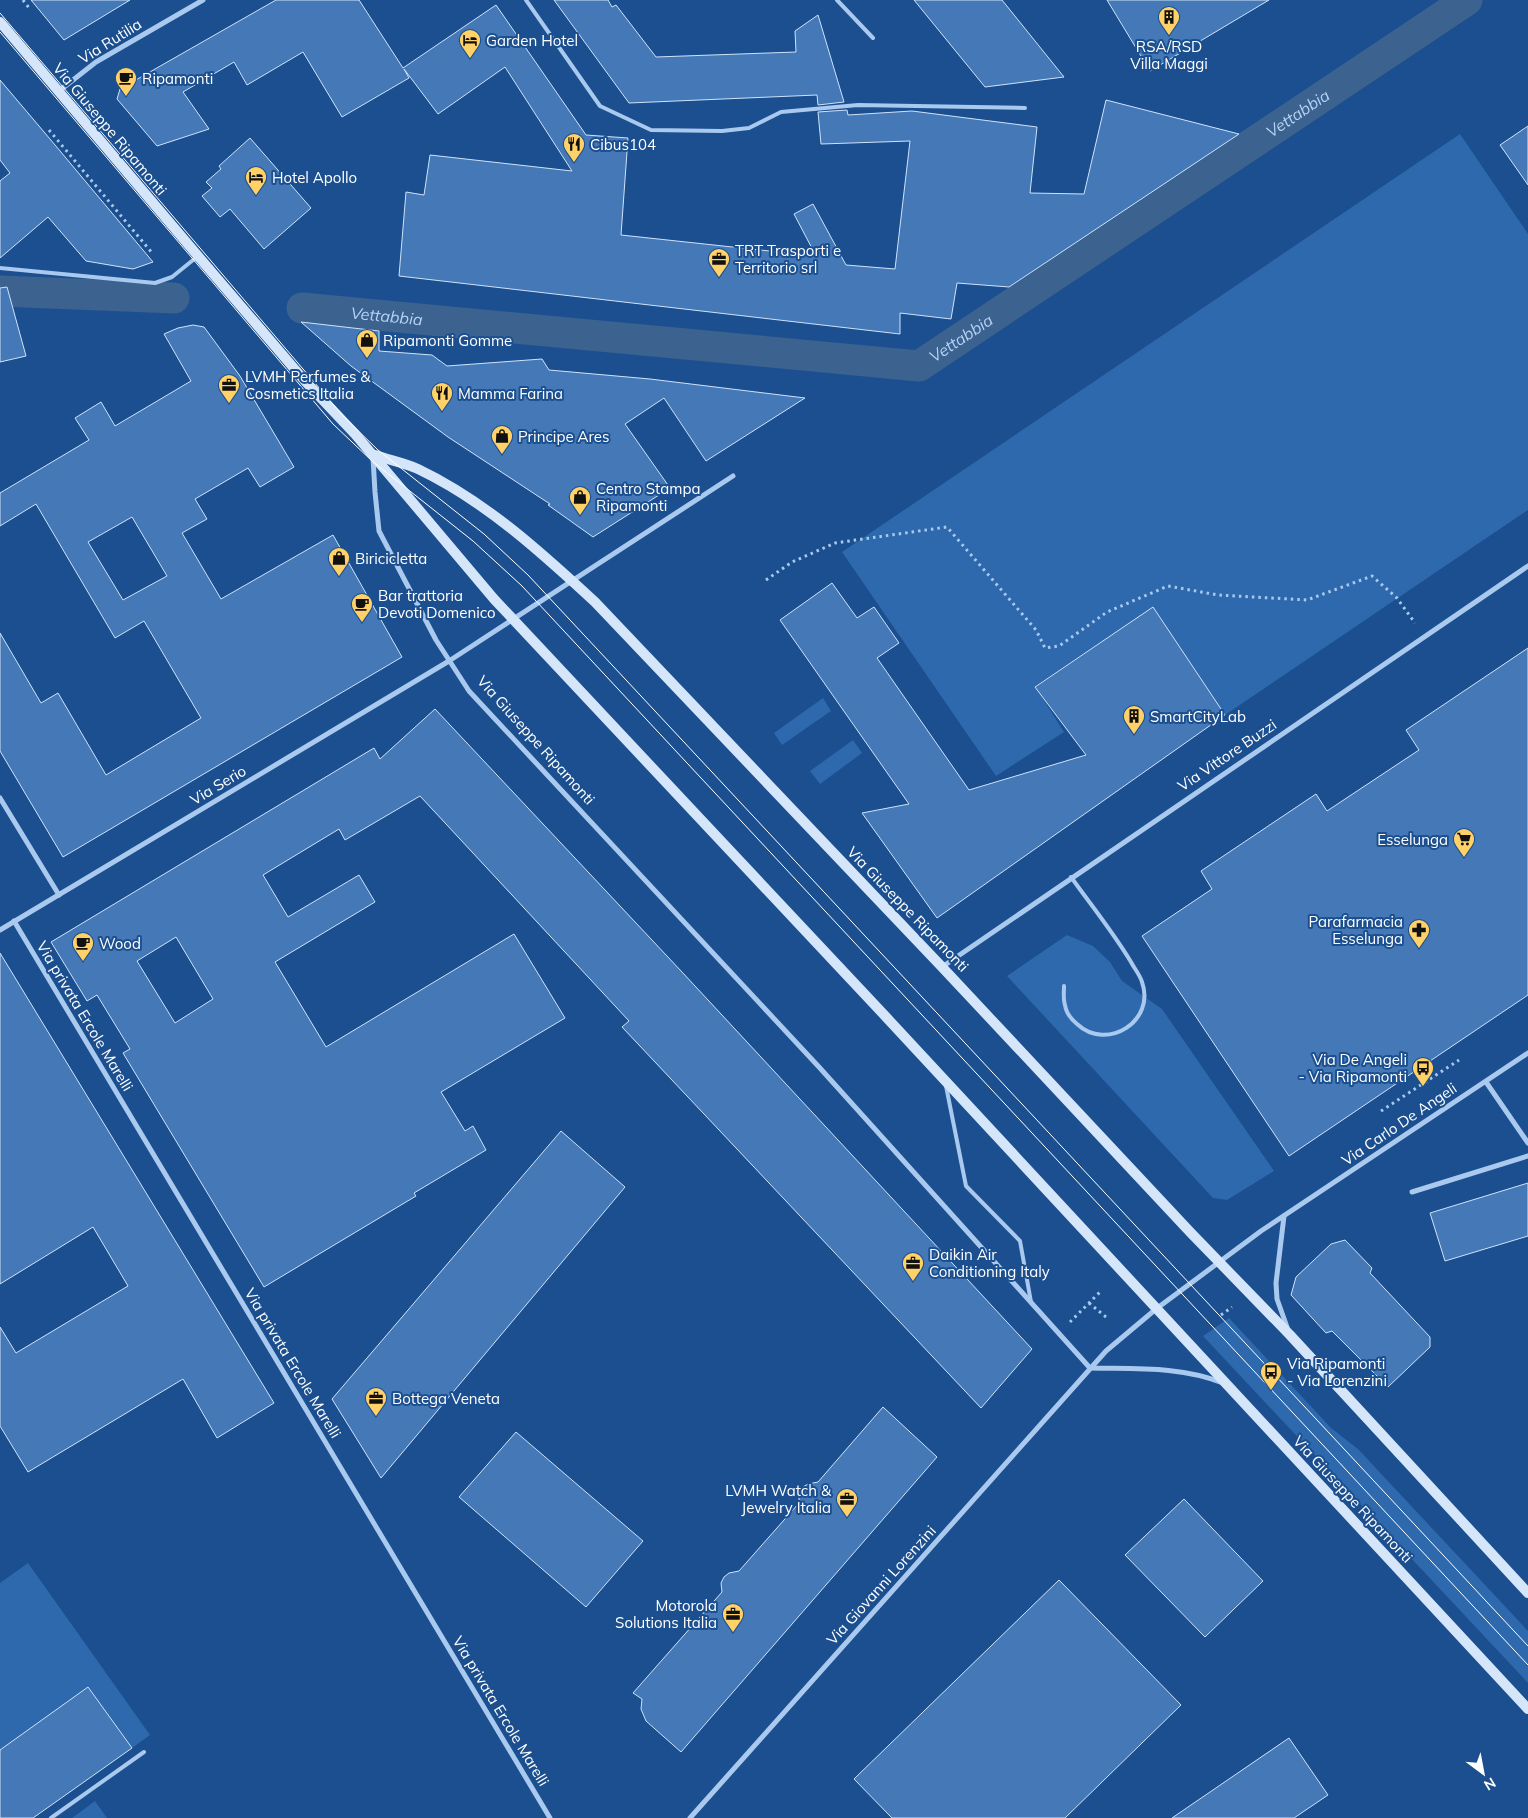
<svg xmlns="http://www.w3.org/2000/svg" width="1528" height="1818" font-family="Mulish,sans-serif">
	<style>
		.green { fill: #2e69ad }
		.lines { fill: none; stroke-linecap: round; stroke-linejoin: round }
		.canal { stroke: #3c6290; stroke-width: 31 }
		.building { fill: #4478b7; stroke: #cfe3fa; fill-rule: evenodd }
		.path { stroke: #a9c9ee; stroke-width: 3; stroke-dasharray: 2.5 4; stroke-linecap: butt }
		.lane { stroke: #a9c9ee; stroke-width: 4 }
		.street { stroke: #a9c9ee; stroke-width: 5 }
		.secondary { stroke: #d6e6fa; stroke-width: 10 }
		.tram { stroke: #fff; stroke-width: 1 }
		.labels { text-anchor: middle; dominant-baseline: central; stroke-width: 4; stroke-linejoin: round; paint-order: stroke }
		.poi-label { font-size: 15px; fill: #fff; stroke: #1b4f8f; text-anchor: start }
		.street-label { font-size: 15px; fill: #fff; stroke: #1b4f8f }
		.water-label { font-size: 16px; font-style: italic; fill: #b5d3f5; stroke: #1b4f8f }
	</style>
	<rect width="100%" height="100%" fill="#1b4f8f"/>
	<g class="green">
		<polygon points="1460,134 1528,234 1528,510 1225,715 1153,607 1035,686 1064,732 996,776 842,552"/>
		<polygon points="823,698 831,711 782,745 774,733"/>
		<polygon points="853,740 862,753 820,784 810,771"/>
		<polygon points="1067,935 1093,946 1110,962 1122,981 1162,1009 1274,1171 1227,1200 1213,1198 1007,976"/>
		<polygon points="1229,1318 1331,1428 1358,1449 1528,1631 1528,1683 1203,1336"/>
		<polygon points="28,1563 150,1735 132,1748 88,1687 0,1750 0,1583"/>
		<polygon points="95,1801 107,1818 72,1818"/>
	</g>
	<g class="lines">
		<g class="canal">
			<polyline points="0,291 174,298"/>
			<path id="s1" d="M302 308 919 366 1467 0"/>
		</g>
	</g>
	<g class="building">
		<polygon points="31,0 130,0 64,40"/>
		<polygon points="276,0 359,0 403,68 496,5 586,135 628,138 621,235 816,256 794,214 813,204 846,265 895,269 910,141 821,144 818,112 847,110 848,115 912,111 1037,127 1030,193 1084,194 1106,100 1239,134 1009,287 957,283 951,319 900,313 900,334 399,276 406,192 424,195 430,155 572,171 505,67 438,114 404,69 409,78 342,117 303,52 247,85 234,62 183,92 209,129 157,146 117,99 120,89"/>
		<polygon points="554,0 608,0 612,7 616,5 656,57 796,52 795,31 818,15 844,102 818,105 817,95 629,103"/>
		<polygon points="914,0 1002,0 1064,77 985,87"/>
		<polygon points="1107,0 1269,0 1150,71"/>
		<polygon points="0,80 50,139 153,262 133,269 86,261 48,217 0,258 0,181 10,173 0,160"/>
		<polygon points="1528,126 1528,185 1500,145"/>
		<polygon points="250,138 311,208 264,249 230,209 220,217 202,196 212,188 206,182 221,169 219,166"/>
		<polygon points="7,287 26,356 0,362 0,288"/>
		<polygon points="301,322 379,331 379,351 432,355 447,366 542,359 549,370 650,379 805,398 706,461 664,398 625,424 670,488 593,537 548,505 550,504 448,437 351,366"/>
		<path d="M193 325 204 327 240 376 294 467 260 487 248 468 195 499 207 519 182 533 221 599 333 535 402 657 63 857 0 751V633L41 703 58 693 106 775 201 718 144 621 115 638 36 504 0 526V493L89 440 75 418 101 402 115 426 191 381 164 334 178 328ZM132 517 167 576 123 600 88 542Z"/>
		<polygon points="832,583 857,618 874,607 899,643 877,658 969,790 1086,755 1035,687 1153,607 1225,715 937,918 862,813 909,804 780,620"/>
		<polygon points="1528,648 1528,995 1289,1156 1142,936 1212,889 1201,871 1316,794 1327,811 1419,750 1406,730"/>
		<path d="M435 709 682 972 1032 1349 981 1408 622 1027 629 1021 420 796 345 840 339 829 263 875 288 917 359 875 375 902 275 962 326 1047 514 934 565 1018 441 1092 465 1131 473 1126 486 1150 414 1193 416 1196 264 1287 123 1053 130 1049 97 995 87 1001 51 942 374 748 380 759ZM176 937 213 999 175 1023 137 961Z"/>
		<polygon points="0,953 274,1403 217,1438 183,1379 28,1472 0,1426 0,1327 16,1353 128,1286 93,1227 0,1284"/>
		<polygon points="561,1131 625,1187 381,1478 332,1399"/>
		<polygon points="1528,1183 1528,1236 1445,1261 1430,1213"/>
		<polygon points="1345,1240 1372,1268 1370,1273 1430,1337 1430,1347 1388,1387 1332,1331 1326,1333 1291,1295 1296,1277 1331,1244"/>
		<polygon points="883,1407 937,1457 681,1752 646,1721 641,1709 642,1699 633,1693 722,1592 721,1583 724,1577 729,1573 739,1571 799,1503 799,1493 803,1487 808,1484 818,1482"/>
		<polygon points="516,1432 643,1541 586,1607 459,1497"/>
		<polygon points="1184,1499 1263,1581 1205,1637 1125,1555"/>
		<polygon points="1059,1580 1181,1705 1065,1818 892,1818 854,1779"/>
		<polygon points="88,1687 132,1748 33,1818 0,1818 0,1750"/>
		<polygon points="1289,1738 1328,1795 1294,1818 1172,1818"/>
	</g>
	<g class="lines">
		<g class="path">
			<polyline points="23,0 29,8"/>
			<polyline points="49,130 153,254"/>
			<polyline points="766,580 792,562 835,543 947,527 1036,630 1045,648 1059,646 1107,612 1168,586 1218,595 1307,600 1372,576 1397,598 1415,623"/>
			<polyline points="1381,1111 1459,1060"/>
			<polyline points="1089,1303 1106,1317"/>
			<polyline points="1221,1315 1232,1307"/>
			<polyline points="1070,1322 1100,1292"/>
		</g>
		<g class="lane">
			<polyline points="526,0 600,106 651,130 722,131 749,128 781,112 858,105 1025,108"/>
			<polyline points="837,0 873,38"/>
			<polyline points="0,268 155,283 172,277 198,256"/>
			<path d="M1064 986C1064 992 1063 999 1065 1005 1066 1012 1071 1019 1077 1024 1107 1052 1156 1021 1142 982 1140 975 1134 968 1131 962 1113 932 1091 905 1071 877"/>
			<polyline points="946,1086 966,1186 1020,1241 1031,1302"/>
			<polyline points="51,1818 144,1752"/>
		</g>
		<g class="street">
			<polyline points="59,91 96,62 203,0"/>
			<polyline points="373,458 375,492 379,531 436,640 469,691 819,1067 1090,1368"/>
			<polyline points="0,798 59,895"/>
			<polyline points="14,921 550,1818"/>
			<polyline points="0,930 449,661 733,476"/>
			<polyline points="942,967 1528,566"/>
			<polyline points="1486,1082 1528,1143"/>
			<polyline points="1412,1192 1528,1156"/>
			<polyline points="1284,1216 1276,1283 1277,1299 1287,1327"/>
			<path d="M1090 1368C1134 1369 1181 1366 1223 1383"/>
			<polyline points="690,1818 1106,1351 1156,1309 1261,1231 1528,1053"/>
		</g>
		<g class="secondary">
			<polyline points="0,22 198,256 304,380 355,434 494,599 887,1018 1528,1709"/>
			<path d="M375 455C389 460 405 463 418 469 485 501 541 552 595 602L942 967 1191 1233 1290 1335 1528 1593"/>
		</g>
		<g class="tram">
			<polyline points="0,13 343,416 378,450 484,534 528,575 1528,1646"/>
			<polyline points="0,32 333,424 372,461 473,541 522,586 1528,1665"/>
		</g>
	</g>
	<defs>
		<g id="building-pin" transform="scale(1.125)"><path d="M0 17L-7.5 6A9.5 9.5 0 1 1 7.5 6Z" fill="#ffd166" stroke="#1b4f8f"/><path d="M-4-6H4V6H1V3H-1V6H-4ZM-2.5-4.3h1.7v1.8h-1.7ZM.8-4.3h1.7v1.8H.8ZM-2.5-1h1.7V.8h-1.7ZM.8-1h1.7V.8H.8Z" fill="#111"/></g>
		<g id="hotel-pin" transform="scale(1.125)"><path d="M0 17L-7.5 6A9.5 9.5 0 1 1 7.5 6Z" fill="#ffd166" stroke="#1b4f8f"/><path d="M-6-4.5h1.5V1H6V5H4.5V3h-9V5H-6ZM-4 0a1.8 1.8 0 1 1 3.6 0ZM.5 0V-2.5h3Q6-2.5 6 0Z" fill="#111"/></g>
		<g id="cafe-pin" transform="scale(1.125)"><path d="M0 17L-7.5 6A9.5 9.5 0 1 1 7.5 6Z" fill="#ffd166" stroke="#1b4f8f"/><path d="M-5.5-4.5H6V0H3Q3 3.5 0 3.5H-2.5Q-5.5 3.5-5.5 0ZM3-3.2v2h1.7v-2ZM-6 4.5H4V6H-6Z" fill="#111"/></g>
		<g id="restaurant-pin" transform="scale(1.125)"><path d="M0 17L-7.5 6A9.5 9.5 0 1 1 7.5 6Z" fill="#ffd166" stroke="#1b4f8f"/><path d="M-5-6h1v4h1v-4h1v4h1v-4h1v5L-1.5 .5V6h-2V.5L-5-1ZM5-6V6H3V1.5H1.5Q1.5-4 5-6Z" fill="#111"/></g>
		<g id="office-pin" transform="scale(1.125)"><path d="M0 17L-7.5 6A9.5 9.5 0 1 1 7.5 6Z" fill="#ffd166" stroke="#1b4f8f"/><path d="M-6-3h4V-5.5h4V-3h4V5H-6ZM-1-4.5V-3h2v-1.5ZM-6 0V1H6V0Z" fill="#111"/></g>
		<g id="shop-pin" transform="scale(1.125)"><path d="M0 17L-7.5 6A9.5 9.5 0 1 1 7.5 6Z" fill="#ffd166" stroke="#1b4f8f"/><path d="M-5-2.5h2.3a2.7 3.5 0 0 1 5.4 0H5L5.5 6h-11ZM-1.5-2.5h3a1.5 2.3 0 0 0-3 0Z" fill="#111"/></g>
		<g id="supermarket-pin" transform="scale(1.125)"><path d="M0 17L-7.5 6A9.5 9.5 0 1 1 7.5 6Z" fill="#ffd166" stroke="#1b4f8f"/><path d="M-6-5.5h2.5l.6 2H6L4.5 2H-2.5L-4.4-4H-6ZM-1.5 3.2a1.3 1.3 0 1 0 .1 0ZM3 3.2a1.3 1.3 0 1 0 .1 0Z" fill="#111"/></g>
		<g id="pharmacy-pin" transform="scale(1.125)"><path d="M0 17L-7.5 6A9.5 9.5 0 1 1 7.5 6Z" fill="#ffd166" stroke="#1b4f8f"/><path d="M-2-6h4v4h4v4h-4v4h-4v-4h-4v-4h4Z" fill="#111"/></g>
		<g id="bus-pin" transform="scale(1.125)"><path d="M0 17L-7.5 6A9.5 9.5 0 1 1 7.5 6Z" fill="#ffd166" stroke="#1b4f8f"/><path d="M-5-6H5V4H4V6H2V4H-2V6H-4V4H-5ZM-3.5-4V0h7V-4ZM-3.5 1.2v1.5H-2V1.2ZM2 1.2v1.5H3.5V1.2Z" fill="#111"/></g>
	</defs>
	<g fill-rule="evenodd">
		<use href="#building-pin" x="1169" y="17"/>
		<use href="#hotel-pin" x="470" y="40"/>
		<use href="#cafe-pin" x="126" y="78"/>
		<use href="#restaurant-pin" x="574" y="144"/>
		<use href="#hotel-pin" x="256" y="177"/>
		<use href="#office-pin" x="719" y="259"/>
		<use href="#shop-pin" x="367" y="340"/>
		<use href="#office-pin" x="229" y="385"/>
		<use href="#restaurant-pin" x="442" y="393"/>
		<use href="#shop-pin" x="502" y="436"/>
		<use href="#shop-pin" x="580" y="497"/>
		<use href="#shop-pin" x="339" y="558"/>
		<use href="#cafe-pin" x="362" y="604"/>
		<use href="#building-pin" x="1134" y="716"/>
		<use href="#supermarket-pin" x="1464" y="839"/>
		<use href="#pharmacy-pin" x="1419" y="930"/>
		<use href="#cafe-pin" x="83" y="943"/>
		<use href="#bus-pin" x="1423" y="1068"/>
		<use href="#office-pin" x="913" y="1263"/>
		<use href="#bus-pin" x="1271" y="1372"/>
		<use href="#office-pin" x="376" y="1398"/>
		<use href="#office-pin" x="847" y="1499"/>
		<use href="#office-pin" x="733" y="1614"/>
	</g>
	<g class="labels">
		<g class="poi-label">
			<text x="486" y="40">Garden Hotel</text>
			<text x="1169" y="46" text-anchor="middle">RSA/RSD<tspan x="1169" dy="17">Villa Maggi</tspan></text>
			<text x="142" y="78">Ripamonti</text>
			<text x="590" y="144">Cibus104</text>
			<text x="272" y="177">Hotel Apollo</text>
			<text x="735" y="250">TRT Trasporti e<tspan x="735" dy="17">Territorio srl</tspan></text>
			<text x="383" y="340">Ripamonti Gomme</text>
			<text x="245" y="376">LVMH Perfumes &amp;<tspan x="245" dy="17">Cosmetics Italia</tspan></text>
			<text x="458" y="393">Mamma Farina</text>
			<text x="518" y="436">Principe Ares</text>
			<text x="596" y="488">Centro Stampa<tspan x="596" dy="17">Ripamonti</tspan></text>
			<text x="355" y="558">Biricicletta</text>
			<text x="378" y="595">Bar trattoria<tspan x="378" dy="17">Devoti Domenico</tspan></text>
			<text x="1150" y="716">SmartCityLab</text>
			<text x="1448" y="839" text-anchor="end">Esselunga</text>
			<text x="1403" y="921" text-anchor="end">Parafarmacia<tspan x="1403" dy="17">Esselunga</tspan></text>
			<text x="99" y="943">Wood</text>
			<text x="1407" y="1059" text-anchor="end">Via De Angeli<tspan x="1407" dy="17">- Via Ripamonti</tspan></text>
			<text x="929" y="1254">Daikin Air<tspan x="929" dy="17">Conditioning Italy</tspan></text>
			<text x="1287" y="1363">Via Ripamonti<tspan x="1287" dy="17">- Via Lorenzini</tspan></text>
			<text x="392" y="1398">Bottega Veneta</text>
			<text x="831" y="1490" text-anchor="end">LVMH Watch &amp;<tspan x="831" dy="17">Jewelry Italia</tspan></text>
			<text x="717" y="1605" text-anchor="end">Motorola<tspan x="717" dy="17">Solutions Italia</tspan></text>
		</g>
		<g class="street-label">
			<text transform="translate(110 41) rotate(-32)">Via Rutilia</text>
			<text transform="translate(110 129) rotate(50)">Via Giuseppe Ripamonti</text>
			<text transform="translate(536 740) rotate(48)">Via Giuseppe Ripamonti</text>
			<text transform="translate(1227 755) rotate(-34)">Via Vittore Buzzi</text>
			<text transform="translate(218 785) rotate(-31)">Via Serio</text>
			<text transform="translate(908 909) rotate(46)">Via Giuseppe Ripamonti</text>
			<text transform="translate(85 1016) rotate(59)">Via privata Ercole Marelli</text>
			<text transform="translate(1399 1124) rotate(-34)">Via Carlo De Angeli</text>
			<text transform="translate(293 1363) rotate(59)">Via privata Ercole Marelli</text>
			<text transform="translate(1353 1499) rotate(47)">Via Giuseppe Ripamonti</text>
			<text transform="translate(881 1585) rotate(-48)">Via Giovanni Lorenzini</text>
			<text transform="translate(501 1711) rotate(59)">Via privata Ercole Marelli</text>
		</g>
		<g class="water-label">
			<text stroke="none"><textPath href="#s1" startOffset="1075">Vettabbia</textPath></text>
			<text stroke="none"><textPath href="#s1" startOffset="85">Vettabbia</textPath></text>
			<text stroke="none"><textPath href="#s1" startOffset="670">Vettabbia</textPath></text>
		</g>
	</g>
	<g transform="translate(1483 1773) rotate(148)" stroke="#1b4f8f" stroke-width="4" paint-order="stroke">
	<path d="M0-4L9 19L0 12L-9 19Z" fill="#ffffff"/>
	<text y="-8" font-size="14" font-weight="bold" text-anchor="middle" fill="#ffffff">N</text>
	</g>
</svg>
